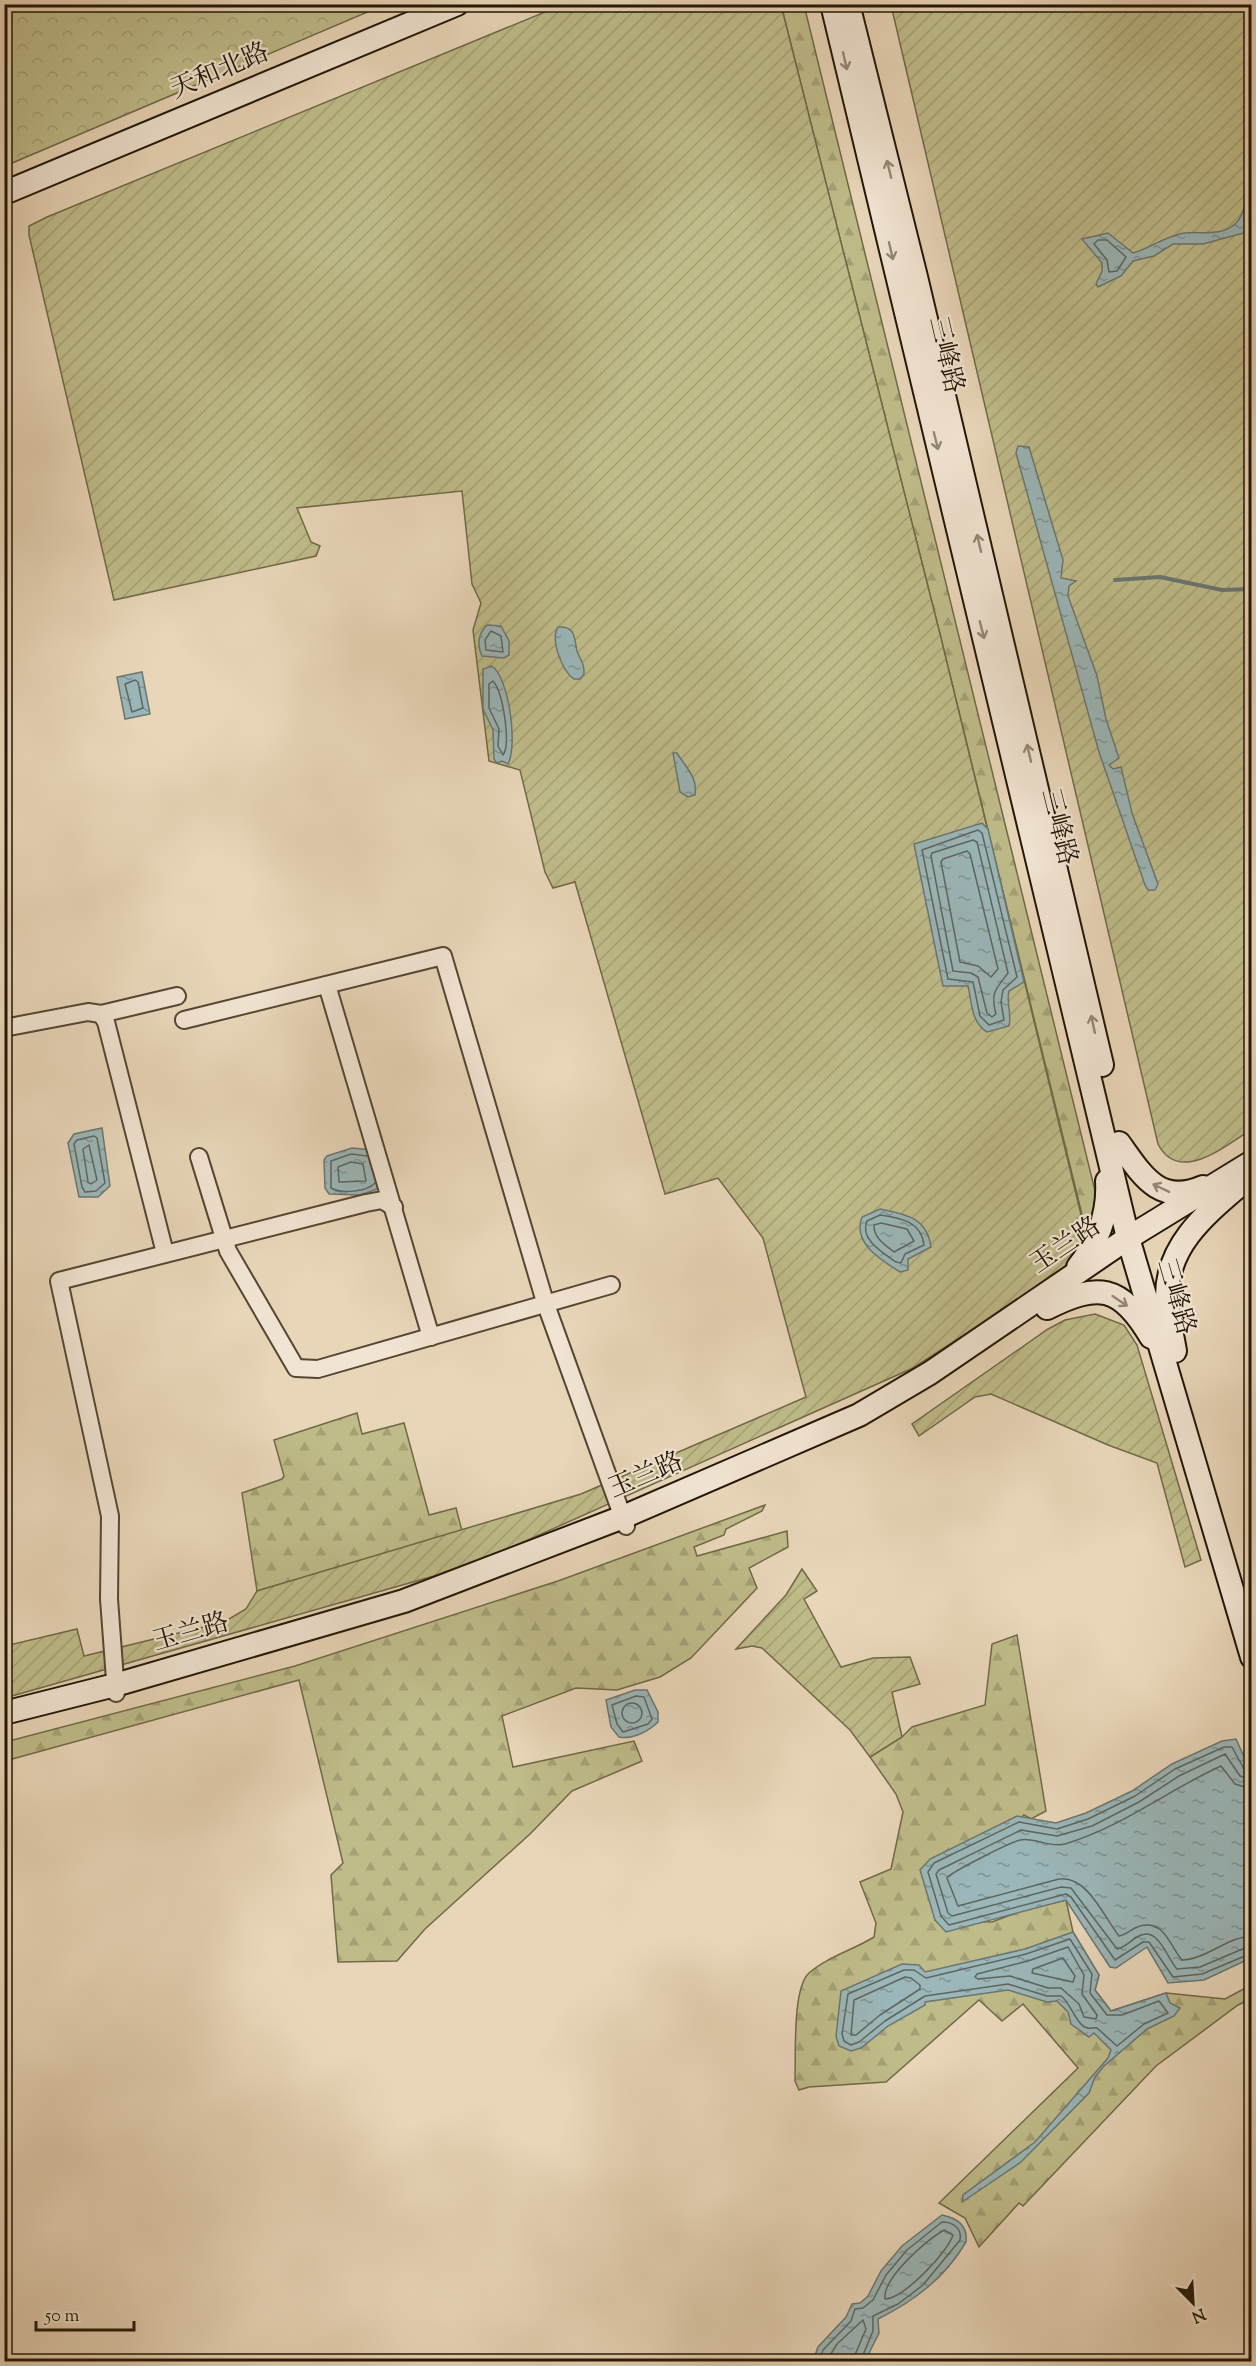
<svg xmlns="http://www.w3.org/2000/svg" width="1256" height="2366" font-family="'Sorts Mill Goudy','Noto Serif SC',serif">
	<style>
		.forest { fill: url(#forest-firs); stroke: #706948; stroke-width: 1.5 }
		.park { fill: url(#park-crowns); stroke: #706948; stroke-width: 1.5 }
		.garden { fill: url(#garden-furrows); stroke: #706948; stroke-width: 1.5 }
		.water { fill: url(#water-ripples); stroke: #6b7771; stroke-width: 1.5 }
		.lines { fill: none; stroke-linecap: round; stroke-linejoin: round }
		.shore { stroke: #5e665f; stroke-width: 1.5 }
		.stream { stroke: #6b7771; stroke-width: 4 }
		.street-casing { stroke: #544632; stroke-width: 20 }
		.secondary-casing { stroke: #221605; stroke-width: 26 }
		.street { stroke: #f1e4d2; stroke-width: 16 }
		.secondary { stroke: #f1e4d2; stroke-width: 22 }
		.oneway { stroke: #948776 }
		.labels { text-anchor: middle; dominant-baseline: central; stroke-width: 4.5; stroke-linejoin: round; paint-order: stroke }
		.street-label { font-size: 26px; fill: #221605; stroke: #f1e4d2 }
	</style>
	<defs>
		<pattern id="forest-firs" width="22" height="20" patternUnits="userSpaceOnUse" patternTransform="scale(1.5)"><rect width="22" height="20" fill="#bfbc8a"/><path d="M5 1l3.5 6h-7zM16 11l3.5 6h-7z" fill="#a4a176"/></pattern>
		<pattern id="park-crowns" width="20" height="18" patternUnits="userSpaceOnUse" patternTransform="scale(1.5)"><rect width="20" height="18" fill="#bfbc8a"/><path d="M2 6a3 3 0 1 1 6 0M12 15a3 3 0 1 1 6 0" fill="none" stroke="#a4a176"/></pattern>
		<pattern id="garden-furrows" width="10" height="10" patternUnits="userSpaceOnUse" patternTransform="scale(1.5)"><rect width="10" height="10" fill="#bfbc8a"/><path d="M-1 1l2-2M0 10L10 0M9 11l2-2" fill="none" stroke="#a4a176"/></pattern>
		<pattern id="water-ripples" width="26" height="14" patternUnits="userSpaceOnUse" patternTransform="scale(1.5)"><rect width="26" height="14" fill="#9bb7b9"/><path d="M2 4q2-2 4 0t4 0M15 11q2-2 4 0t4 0" fill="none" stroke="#7e9494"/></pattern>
	</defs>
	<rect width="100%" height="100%" fill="#e9d6b9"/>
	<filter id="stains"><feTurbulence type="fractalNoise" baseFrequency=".00333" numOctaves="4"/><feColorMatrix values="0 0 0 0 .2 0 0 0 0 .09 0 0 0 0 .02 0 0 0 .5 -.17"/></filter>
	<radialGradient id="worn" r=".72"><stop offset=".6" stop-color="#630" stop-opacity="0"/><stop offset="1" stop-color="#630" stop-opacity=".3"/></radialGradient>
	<g class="forest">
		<polygon points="781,5 804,5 1098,1203 1097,1219 1085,1227 941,638"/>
		<polygon points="357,1413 362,1434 404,1423 429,1515 456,1508 462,1531 257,1591 242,1493 282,1479 284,1476 274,1440"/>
		<polygon points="765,1505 762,1511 726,1529 724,1535 694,1547 697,1556 787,1531 788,1547 749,1568 757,1588 691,1658 660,1677 617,1690 576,1688 502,1716 513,1767 634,1741 642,1761 572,1791 530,1834 425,1929 397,1961 338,1962 331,1875 343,1863 299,1680 5,1761 5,1742 295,1666 558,1581"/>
		<path d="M1017 1635 1046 1811 1031 1819 1024 1815 932 1904 935 1920 992 1922 1021 1911 1066 1900 1073 1932 1099 1975 1095 1990 1111 2011 1166 1993 1225 1999 1251 1985V1999L1238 2005 1156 2066 1023 2206 1019 2203 979 2247 965 2218 939 2203 1078 2068 1023 2004 1002 2021 979 2000 886 2082 809 2087 799 2090 795 2081C796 2057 792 1988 809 1973 827 1957 853 1950 874 1937L876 1923 860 1882 891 1869 903 1812 896 1794 870 1757 902 1737 912 1727 985 1705 992 1644Z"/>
	</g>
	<polygon class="park" points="5,4 384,4 384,5 5,166"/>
	<g class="garden">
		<polygon points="562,5 781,5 941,638 1084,1227 1097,1219 1082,1253 1048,1281 913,1368 510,1548 434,1576 5,1698 5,1646 77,1629 84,1656 224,1622 246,1609 257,1591 581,1494 806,1397 763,1238 718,1178 665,1194 575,882 553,888 545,872 520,770 489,761 473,630 481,603 472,584 462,491 297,508 311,542 320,546 316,556 114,600 29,235 29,226 47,217"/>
		<path d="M891 5H1251L1252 1129C1225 1146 1179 1185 1158 1144Z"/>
		<polygon points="1095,1314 1124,1325 1137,1345 1201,1560 1185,1567 1157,1463 1108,1445 991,1394 975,1397 919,1436 912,1424 1048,1329 1065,1320"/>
		<polygon points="802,1569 817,1591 804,1599 841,1667 873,1658 910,1657 920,1684 892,1692 902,1737 870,1757 850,1730 762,1648 752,1646 736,1649 786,1595"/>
	</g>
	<g class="water">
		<path d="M1251 197V231L1203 244H1173L1154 256 1133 261 1121 276 1098 287 1096 284 1102 271V263L1082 239 1108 233 1133 253C1151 248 1167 235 1185 233 1203 231 1220 237 1235 224 1244 217 1242 204 1251 197Z"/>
		<polygon points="1018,446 1029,447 1063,560 1061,578 1076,581 1069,586 1068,596 1097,676 1106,719 1119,758 1109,765 1113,769 1121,767 1132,813 1158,884 1155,890 1148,890 1145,885 1099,752 1016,453"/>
		<path d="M487 625 501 626 509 641V655L504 658 482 656C477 645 478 634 487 625Z"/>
		<path d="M558 627C577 626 574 640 577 651 580 660 585 663 584 674L580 679H574C562 671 550 640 558 627Z"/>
		<path d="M492 666C509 678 518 745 508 764L502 761 497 763 494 759 493 730 483 709V669Z"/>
		<polygon points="142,672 150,714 125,719 117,677"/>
		<path d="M673 753H677C686 768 698 777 695 795L688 797 680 792Z"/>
		<path d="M982 823 988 829 1024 982 1009 991C1006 1003 1012 1014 1009 1026L987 1032C971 1022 972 1003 968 986H943L914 844Z"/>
		<polygon points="102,1128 110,1186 98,1197 79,1197 68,1143 74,1134"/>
		<polygon points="352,1148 372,1150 380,1188 360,1195 329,1194 325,1188 324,1160 327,1156"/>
		<path d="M880 1209C905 1214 927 1217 931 1247L908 1259V1270L900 1272C881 1260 852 1243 862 1217Z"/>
		<path d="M635 1690H647L658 1712V1722C649 1731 632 1740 619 1737L611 1727 606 1700Z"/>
		<polygon points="1236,1739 1251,1772 1251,1958 1204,1980 1168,1983 1147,1947 1116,1968 1110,1967 1066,1900 946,1932 935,1920 920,1870 930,1859 1017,1816 1056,1823 1086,1813 1132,1791 1172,1764 1222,1741"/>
		<polygon points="1073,1932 1099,1975 1095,1990 1111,2011 1166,1993 1170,2003 1180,2008 1174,2016 1147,2029 1103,2067 1095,2077 1089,2093 1021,2162 962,2202 963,2195 1035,2142 1108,2058 1111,2050 1094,2033 1089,2037 1071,2024 1068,2012 1057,2001 1047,2002 1008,1990 925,2002 925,2005 888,2026 861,2048 851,2051 839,2046 836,2036 841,1991 902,1964 919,1965 925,1972 1025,1949"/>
		<path d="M942 2215C957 2218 968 2225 966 2242 945 2278 914 2301 878 2319L879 2333 865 2361H813L818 2347 846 2317 852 2304 860 2303 868 2296 881 2271 902 2246Z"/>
	</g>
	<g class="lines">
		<g class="shore">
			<polygon points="1098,240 1107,240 1126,257 1117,271 1109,272 1107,260 1094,244"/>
			<polygon points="491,631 501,636 503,652 486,650 485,640"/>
			<polygon points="135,680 138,682 143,708 132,712 125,684"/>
			<path d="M493 681C503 692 511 744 503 755L498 746 499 729 489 708V684Z"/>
			<polygon points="978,830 982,833 1017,977 1003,990 1001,1002 1004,1020 989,1025 980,1016 973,982 948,979 922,850"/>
			<path d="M973 840 977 842 1008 973C996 989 990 992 996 1014L992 1017 987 1013 978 977 971 973 953 971 931 856 932 853Z"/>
			<polygon points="967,851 970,854 998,969 991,977 978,966 960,962 941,862 943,859"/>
			<polygon points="94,1136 97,1138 105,1183 96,1191 85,1192 82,1187 74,1144 77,1140"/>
			<polygon points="89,1145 97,1180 91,1184 88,1182 83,1149"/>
			<path d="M367 1156 351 1154 331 1161V1188C341 1194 367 1192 375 1183"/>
			<polygon points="351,1162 363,1164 366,1181 339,1182 338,1167"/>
			<path d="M880 1215C900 1218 921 1221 924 1245L905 1254 901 1263 896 1262C883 1253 859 1239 867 1221Z"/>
			<path d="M881 1223 907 1229 914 1241 894 1252C885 1245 873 1237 874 1225Z"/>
			<polygon points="636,1696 644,1697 652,1719 648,1724 623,1732 617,1724 612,1705"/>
			<circle cx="632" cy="1713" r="10"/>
			<polyline points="1252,1773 1244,1769 1232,1747 1224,1747 1175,1769 1135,1796 1088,1819 1057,1829 1019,1822 934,1863 928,1872 941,1916 949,1925 1066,1894 1071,1897 1115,1960 1143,1942 1149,1942 1173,1977 1202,1974 1252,1953"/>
			<path d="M1252 1780 1240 1776 1225 1754 1179 1776 1139 1802 1092 1826 1057 1836 1021 1830 939 1870 936 1874 948 1913 952 1916 1061 1887 1071 1888 1117 1949C1124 1948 1130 1941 1137 1937 1158 1924 1166 1957 1177 1969L1200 1967 1252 1945"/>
			<path d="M1252 1789 1235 1784 1221 1766C1168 1790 1122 1827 1065 1844 1050 1848 1034 1837 1020 1840 1011 1842 951 1872 947 1878L958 1906 1059 1879C1087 1875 1104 1917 1119 1936 1127 1935 1132 1928 1140 1926 1164 1919 1170 1946 1182 1960 1207 1959 1227 1937 1252 1936"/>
			<path d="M1070 1939 1092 1974 1090 1993 1107 2015H1122L1159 2001 1168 2013 1144 2024 1117 2046 1097 2028C1094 2027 1091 2029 1088 2028 1077 2027 1071 2003 1061 1996H1047L1008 1984 925 1996 885 2021 859 2042 851 2045 844 2041 842 2034 848 1994 904 1970H914L926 1978 1026 1954Z"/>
			<polygon points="1068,1947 1084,1975 1082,1994 1097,2015 1096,2019 1084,2017 1079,2004 1061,1988 1048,1988 1010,1976 978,1979 975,1977 977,1974 1028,1961"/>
			<polygon points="1063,1958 1075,1976 1073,1982 1032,1973 1033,1969"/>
			<polygon points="905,1977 911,1978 920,1985 920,1989 880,2015 856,2035 851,2035 854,2000"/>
			<path d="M944 2230 953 2235C948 2252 903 2299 885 2299 882 2278 927 2240 944 2230Z"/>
			<path d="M819 2362 823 2350 851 2321 855 2309 863 2308 873 2300 886 2275 907 2250 942 2222C953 2222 962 2228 960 2240L923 2285 898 2304 873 2316V2331L860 2362"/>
			<polyline points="826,2362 837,2344 863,2320 866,2329 852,2362"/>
		</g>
		<polyline class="stream" points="1115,580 1160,577 1222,590 1252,589"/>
		<g class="street-casing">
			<g id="street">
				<polyline points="327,985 431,1337"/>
				<polyline points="101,1014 106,1022 165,1253"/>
				<polyline points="184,1020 443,956 545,1302 626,1526"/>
				<polyline points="4,1028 88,1012 101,1014 177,996"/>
				<polyline points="199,1157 228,1251 296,1368 318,1369 611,1285"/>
				<polyline points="116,1693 109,1599 110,1516 59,1281 366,1203 382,1200 394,1207"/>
			</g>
		</g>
		<g class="secondary-casing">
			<g id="secondary">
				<polyline points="832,4 1128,1238 1252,1657"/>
				<polyline points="848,4 916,277 1102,1065"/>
				<polyline points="4,193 457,4"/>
				<path d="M1119 1143C1142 1175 1159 1206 1203 1187"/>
				<path d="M1078 1267C1098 1242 1109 1214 1107 1181"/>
				<path d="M1047 1308C1098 1283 1120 1284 1151 1337"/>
				<path d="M1175 1351C1172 1333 1167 1314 1167 1296 1167 1245 1206 1214 1241 1184"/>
				<polyline points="4,1713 115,1685 404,1601 623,1517 859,1415 930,1373 1128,1238 1252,1162"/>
			</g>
		</g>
		<use href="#street" class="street"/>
		<use href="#secondary" class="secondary"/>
	</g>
	<defs><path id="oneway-shaft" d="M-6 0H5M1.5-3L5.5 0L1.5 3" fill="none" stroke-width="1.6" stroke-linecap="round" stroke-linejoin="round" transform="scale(1.5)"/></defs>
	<g class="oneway">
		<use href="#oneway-shaft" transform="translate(845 61) rotate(77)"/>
		<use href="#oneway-shaft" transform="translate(889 169) rotate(-104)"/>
		<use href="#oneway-shaft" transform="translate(891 251) rotate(77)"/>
		<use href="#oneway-shaft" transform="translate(936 441) rotate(76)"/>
		<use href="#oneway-shaft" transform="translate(979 543) rotate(-103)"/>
		<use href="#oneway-shaft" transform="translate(982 630) rotate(76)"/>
		<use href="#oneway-shaft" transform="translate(1029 753) rotate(-103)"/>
		<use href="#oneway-shaft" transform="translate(1093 1024) rotate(-102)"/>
		<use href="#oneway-shaft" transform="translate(1161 1188) rotate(-154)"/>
		<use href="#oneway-shaft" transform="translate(1120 1301) rotate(34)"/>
	</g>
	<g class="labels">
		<g class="street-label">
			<text transform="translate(220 72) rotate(-23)">天和北路</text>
			<text transform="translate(945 355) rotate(77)">三峰路</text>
			<text transform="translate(1058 827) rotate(76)">三峰路</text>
			<text transform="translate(1066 1246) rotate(-34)">玉兰路</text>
			<text transform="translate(1175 1297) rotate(74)">三峰路</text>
			<text transform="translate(646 1476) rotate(-23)">玉兰路</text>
			<text transform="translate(191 1633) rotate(-16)">玉兰路</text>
		</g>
	</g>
	<rect width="1256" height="2366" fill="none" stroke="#e9d6b9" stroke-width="24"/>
	<rect x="6" y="6" width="1244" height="2354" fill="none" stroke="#221605" stroke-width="3"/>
	<rect x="12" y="12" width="1232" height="2342" fill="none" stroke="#221605" stroke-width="1.5"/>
	<g transform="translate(1193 2303) rotate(156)" stroke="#f1e4d2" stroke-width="4.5" paint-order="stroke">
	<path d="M0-4.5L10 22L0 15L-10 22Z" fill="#221605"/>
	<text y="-9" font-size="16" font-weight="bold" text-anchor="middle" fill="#221605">N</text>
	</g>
	<path d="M36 2321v9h98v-9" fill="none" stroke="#221605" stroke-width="3"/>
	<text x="45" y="2321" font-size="18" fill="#221605" stroke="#f1e4d2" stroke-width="4.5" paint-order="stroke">50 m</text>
	<rect width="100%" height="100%" filter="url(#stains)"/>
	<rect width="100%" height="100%" fill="url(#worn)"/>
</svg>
